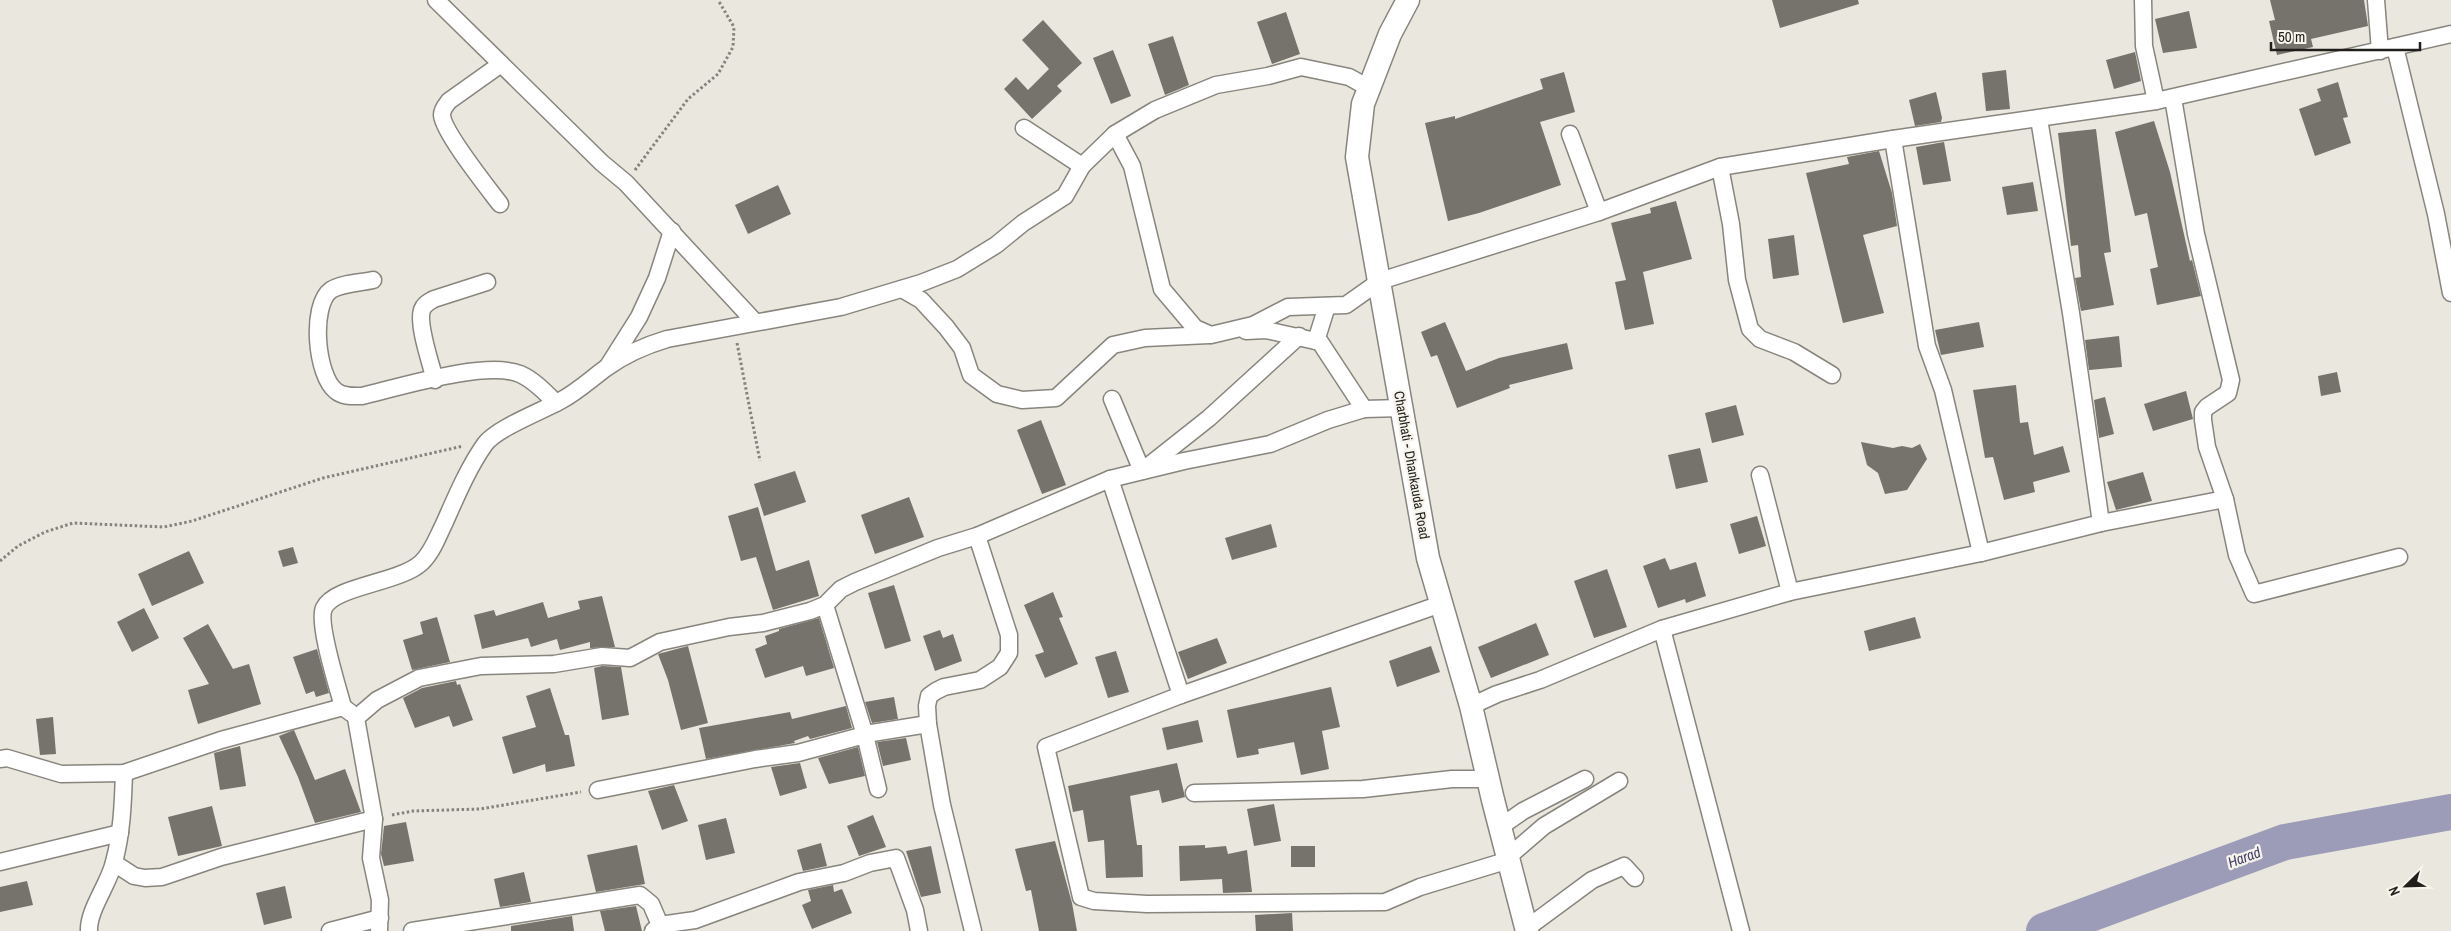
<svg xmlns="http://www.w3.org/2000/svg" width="2451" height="931" font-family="'Archivo Narrow',sans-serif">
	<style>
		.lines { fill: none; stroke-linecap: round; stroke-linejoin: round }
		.river { stroke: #9c9cb8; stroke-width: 36 }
		.building { fill: #75736b }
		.street-casing { stroke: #87857d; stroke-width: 19 }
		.secondary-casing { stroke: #87857d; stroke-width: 25 }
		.path { stroke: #85837d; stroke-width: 3; stroke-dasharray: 2.5 2.5; stroke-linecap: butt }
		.street { stroke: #fff; stroke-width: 16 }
		.secondary { stroke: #fff; stroke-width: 22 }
		.labels { text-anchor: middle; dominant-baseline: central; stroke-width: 4.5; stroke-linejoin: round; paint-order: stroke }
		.street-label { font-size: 14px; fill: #201f1c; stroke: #f7f4ec }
		.water-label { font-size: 15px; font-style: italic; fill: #45416c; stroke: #f7f4ec }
	</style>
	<rect width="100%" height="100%" fill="#eae7de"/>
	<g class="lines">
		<polyline class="river" points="2044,931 2285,842 2451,812"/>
	</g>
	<g class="building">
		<polygon points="1772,0 1858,0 1859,4 1780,28"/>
		<polygon points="2270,0 2364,0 2368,26 2311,39 2313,47 2277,55 2269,21 2275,20"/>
		<polygon points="2189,11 2197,48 2163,53 2155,19"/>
		<polygon points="1286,12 1300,54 1272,64 1257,22"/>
		<polygon points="1043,20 1082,63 1057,86 1062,91 1032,119 1004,89 1016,77 1028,90 1049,69 1022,40"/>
		<polygon points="1173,36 1189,85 1165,95 1148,44"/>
		<polygon points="1113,50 1131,96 1111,104 1093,58"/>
		<polygon points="2135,52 2141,81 2114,89 2106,60"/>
		<polygon points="2006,70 2010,109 1986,111 1982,73"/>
		<polygon points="1564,72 1575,112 1540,122 1561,185 1479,213 1448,221 1425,123 1455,116 1455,119 1543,89 1540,79"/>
		<polygon points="2338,82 2348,117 2343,118 2351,143 2315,156 2299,109 2321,101 2317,89"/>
		<polygon points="1936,92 1942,118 1941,122 1915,126 1909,100"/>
		<polygon points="2154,121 2170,172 2190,261 2192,260 2201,296 2157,305 2150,269 2158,267 2147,213 2135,216 2115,132"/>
		<polygon points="2096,129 2111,252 2104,253 2114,305 2081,311 2075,278 2081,277 2078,245 2071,246 2058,133"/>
		<polygon points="1944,142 1951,181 1923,185 1916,147"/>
		<polygon points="1879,151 1892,193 1897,226 1863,235 1884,313 1843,323 1806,173 1849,164 1847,157"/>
		<polygon points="2033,182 2038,211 2007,215 2002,187"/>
		<polygon points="778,185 791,214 748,234 735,205"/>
		<polygon points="1676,201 1692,259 1643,272 1654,324 1625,330 1615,282 1626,280 1611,223 1651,213 1650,208"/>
		<polygon points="1794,235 1799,275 1773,279 1768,239"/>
		<polygon points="1445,322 1466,371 1499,358 1567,343 1573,369 1509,385 1510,388 1457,408 1437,355 1431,357 1421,332"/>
		<polygon points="1979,322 1984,347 1941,355 1935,330"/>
		<polygon points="2119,336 2122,367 2089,370 2085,340"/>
		<polygon points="2337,372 2341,392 2321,396 2318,376"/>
		<polygon points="2016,385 2020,423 2028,422 2034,455 2063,446 2070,472 2033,482 2035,492 2004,500 1993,457 1985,458 1973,390"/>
		<polygon points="2186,391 2193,419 2153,431 2144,404"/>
		<polygon points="2105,397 2114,434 2099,438 2094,400"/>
		<polygon points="1736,405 1744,435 1712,443 1705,413"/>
		<polygon points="1041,420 1066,485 1042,494 1017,430"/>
		<polygon points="1861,442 1893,448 1902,446 1912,448 1920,444 1927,459 1907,490 1885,494 1878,473 1867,465"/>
		<polygon points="1700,448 1708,482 1676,489 1668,455"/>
		<polygon points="795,471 806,502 764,516 754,484"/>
		<polygon points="2143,472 2152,501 2116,510 2107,482"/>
		<polygon points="909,497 924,537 875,554 861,515"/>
		<polygon points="758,507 776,571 809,560 819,596 773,610 756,557 741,561 728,516"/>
		<polygon points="1757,516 1766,546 1739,554 1730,524"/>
		<polygon points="1271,524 1277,547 1232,560 1225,538"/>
		<polygon points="293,547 298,563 283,567 278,551"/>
		<polygon points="189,551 204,583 152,606 138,574"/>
		<polygon points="1665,558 1670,570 1696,562 1706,596 1686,603 1685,599 1658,608 1643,566"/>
		<polygon points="1607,569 1627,627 1594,638 1574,581"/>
		<polygon points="894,585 911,641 885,649 868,593"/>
		<polygon points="1053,592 1063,617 1059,618 1078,664 1045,678 1035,655 1044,652 1024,605"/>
		<polygon points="602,596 615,647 590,648 590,642 560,650 557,639 531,647 528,638 482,649 474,615 494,610 496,616 543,602 548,618 580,609 578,601"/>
		<polygon points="144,608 159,638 132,652 117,622"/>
		<polygon points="437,617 450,662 412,670 403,640 423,634 420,622"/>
		<polygon points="1915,617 1921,638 1869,651 1864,631"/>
		<polygon points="819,618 834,668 806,676 803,666 765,678 755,649 767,644 765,636 779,631 779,629"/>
		<polygon points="1536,623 1549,655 1491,678 1478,647"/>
		<polygon points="208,624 233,669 249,664 261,704 198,724 188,690 209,684 183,638"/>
		<polygon points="940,630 943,638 953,634 962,661 935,671 923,636"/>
		<polygon points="1217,638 1227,663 1188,679 1178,652"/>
		<polygon points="688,646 708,723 681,730 668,680 658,654"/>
		<polygon points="1431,646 1440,672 1397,687 1389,661"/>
		<polygon points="317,649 329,693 316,697 314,691 306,694 293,657"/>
		<polygon points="1116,651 1129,692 1108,698 1095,657"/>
		<polygon points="602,666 621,667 629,715 602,720 594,668"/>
		<polygon points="456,681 457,685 460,684 473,720 453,727 449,716 415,728 403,698 422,688"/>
		<polygon points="1331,687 1340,727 1322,731 1329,769 1301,775 1294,742 1258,749 1259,754 1237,758 1227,710"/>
		<polygon points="550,688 565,735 569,735 575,766 546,772 545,764 513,774 502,737 536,727 526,696"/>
		<polygon points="894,697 898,719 872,723 865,702"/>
		<polygon points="846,706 852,728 810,739 808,736 794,741 795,743 706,759 699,728 790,712 792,719"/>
		<polygon points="53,717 56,754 40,755 36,719"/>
		<polygon points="1198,720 1203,742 1167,750 1162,728"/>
		<polygon points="294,730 315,780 345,769 361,812 315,823 298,777 279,736"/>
		<polygon points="906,738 911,760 883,766 877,742"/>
		<polygon points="240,746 246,786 220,790 214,753"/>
		<polygon points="858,747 865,776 829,784 818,758"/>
		<polygon points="800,763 807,788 780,796 771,767"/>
		<polygon points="1177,763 1185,797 1162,803 1159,790 1130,796 1137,845 1142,845 1143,877 1106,878 1104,840 1088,842 1083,810 1073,812 1068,786"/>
		<polygon points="674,785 688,821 662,830 648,791"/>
		<polygon points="1274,804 1281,841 1254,846 1247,809"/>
		<polygon points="212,806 222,846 178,856 168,817"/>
		<polygon points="873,815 886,847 859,856 847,826"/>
		<polygon points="726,818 735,853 706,860 698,825"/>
		<polygon points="406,822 414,861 384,866 381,854 384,826"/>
		<polygon points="1055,841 1072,903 1077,931 1039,931 1031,890 1026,891 1015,849"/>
		<polygon points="821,843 827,866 803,871 797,850"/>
		<polygon points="637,845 645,884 596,892 587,855"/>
		<polygon points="1205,845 1205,848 1226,846 1228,854 1247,850 1252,892 1223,893 1222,879 1180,881 1179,846"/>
		<polygon points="931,846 941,893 921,897 906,851"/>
		<rect x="1291" y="846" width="24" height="21"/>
		<polygon points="524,872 531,902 500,907 494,879"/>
		<polygon points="27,881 33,905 0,912 0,887"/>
		<polygon points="833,885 834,892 842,889 852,913 812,929 802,905 811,901 808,890"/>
		<polygon points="285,886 292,918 264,925 256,893"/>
		<polygon points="636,906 642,931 605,931 600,911"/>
		<polygon points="1292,913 1293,931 1256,931 1255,915"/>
		<polygon points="572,916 574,931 511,931 511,926"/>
	</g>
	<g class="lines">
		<g class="street-casing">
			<g id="street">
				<polyline points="436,0 602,163 626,183 755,322"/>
				<polyline points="2143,0 2144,46 2156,101"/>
				<polyline points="2376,0 2380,51"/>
				<polyline points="2395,47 2436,214 2451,293"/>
				<polyline points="2173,98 2196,234 2231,380 2228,393 2207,407 2203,412 2203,420 2207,447 2225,499 2237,555 2254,594 2399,557"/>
				<polyline points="2039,119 2071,313 2101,523"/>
				<polyline points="1024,128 1082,166"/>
				<polyline points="1115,134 1132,166 1162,289 1195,328 1211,335 1253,325 1288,307 1346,305 1380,281 1599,212 1720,167 1893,139 2156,101 2451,34"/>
				<polyline points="1570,134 1599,212"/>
				<polyline points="1893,139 1927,346 1943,390 1981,553"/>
				<polyline points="1720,167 1731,224 1737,280 1750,329 1760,339 1794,352 1832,375"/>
				<path d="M500 204C488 188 443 132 442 115 442 109 446 105 449 101L501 64"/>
				<path d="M373 280C360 283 342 283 331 290 310 305 316 376 336 391 343 397 353 396 362 396 400 387 486 360 520 374 534 380 546 393 556 403"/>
				<polyline points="902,289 921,300 946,327 962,348 971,375 997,394 1022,400 1056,398 1113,345 1145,338 1209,335"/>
				<polyline points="1246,331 1266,330 1320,342 1364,409"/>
				<polyline points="1316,341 1327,306"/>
				<polyline points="608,366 639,317 657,278 672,231"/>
				<path d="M435 380C431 364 417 324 422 310 424 304 429 302 434 299L487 282"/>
				<polyline points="1112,399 1142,471 1209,418 1299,336"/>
				<polyline points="1760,475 1790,592"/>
				<polyline points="1110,479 1181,695"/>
				<polyline points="1441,604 1181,695 1046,747 1081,897 1094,901 1147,904 1385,902 1420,887 1509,860"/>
				<polyline points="825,605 865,735 878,789"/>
				<polyline points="1662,629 1741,931"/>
				<polyline points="1471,706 1497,694 1540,680 1662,629 1790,592 1981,553 2101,523 2225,499"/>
				<path d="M343 707C338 688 317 623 324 608 334 586 399 583 421 563 432 553 437 538 444 524 456 497 468 468 485 444 497 428 542 411 560 401 577 392 591 379 606 368 624 355 647 345 667 339L841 307 921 283 957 269 996 245 1023 223 1065 196 1082 166 1115 134 1155 110 1216 85 1268 76 1301 67 1349 77 1369 88"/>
				<polyline points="0,759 7,758 61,774 124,773 221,740 343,707 351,713"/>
				<polyline points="598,790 755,759 798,753 872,733 928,724"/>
				<polyline points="1194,793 1363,789 1452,779 1486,779 1490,791"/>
				<polyline points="1500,827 1523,811 1585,779"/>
				<polyline points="1508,857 1544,826 1619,781"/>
				<polyline points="0,862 120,833"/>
				<polyline points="114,863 134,876 145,878 162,877 221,857 374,819"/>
				<polyline points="1527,928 1592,880 1624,866 1635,878"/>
				<path d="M89 931C88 910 109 884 114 862 122 833 123 802 124 773"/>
				<polyline points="330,931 380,918"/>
				<polyline points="379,931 380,900 371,858 374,819 356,718 377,700 419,678 481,666 554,664 602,656 630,658 660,642 729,627 763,623 810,611 825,605 841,589 855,582 938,548 977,536 1110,479 1184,461 1270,444 1328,420 1364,409 1402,408"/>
				<polyline points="412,931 640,895 651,904 660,925"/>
				<polyline points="653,931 660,925 695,920 799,882 844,873 870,863 896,858 915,910 919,931"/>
				<polyline points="973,931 942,805 928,724 927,706 929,696 936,691 944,687 980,680 1000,667 1009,653 1009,635 977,536"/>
			</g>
		</g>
		<g class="secondary-casing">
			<polyline id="secondary" points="1408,0 1390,34 1363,104 1357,157 1428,558 1471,706 1493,800 1527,931"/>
		</g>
		<g class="path">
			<polyline points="635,170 688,99 718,74 733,47 734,27 718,0"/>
			<polyline points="737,343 760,461"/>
			<polyline points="0,561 18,546 45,532 73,523 164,527 192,521 323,478 463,446"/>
			<polyline points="392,815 413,811 480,809 581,792"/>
		</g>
		<use href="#street" class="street"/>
		<use href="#secondary" class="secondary"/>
	</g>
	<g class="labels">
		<g class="street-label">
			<text transform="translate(1412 465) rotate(80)">Charbhati - Dhankauda Road</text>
		</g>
		<g class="water-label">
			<text transform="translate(2244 857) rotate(-20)">Harad</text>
		</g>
	</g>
	<g transform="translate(2406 886) rotate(247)" stroke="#f7f4ec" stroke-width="4" paint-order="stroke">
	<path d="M0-4L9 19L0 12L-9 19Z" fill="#201f1c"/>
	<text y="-8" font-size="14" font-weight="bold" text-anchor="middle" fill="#201f1c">N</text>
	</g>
	<path d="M2271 42v8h149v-8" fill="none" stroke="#201f1c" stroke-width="2.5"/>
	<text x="2278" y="42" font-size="15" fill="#201f1c" stroke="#f7f4ec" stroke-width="4" paint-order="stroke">50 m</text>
</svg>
